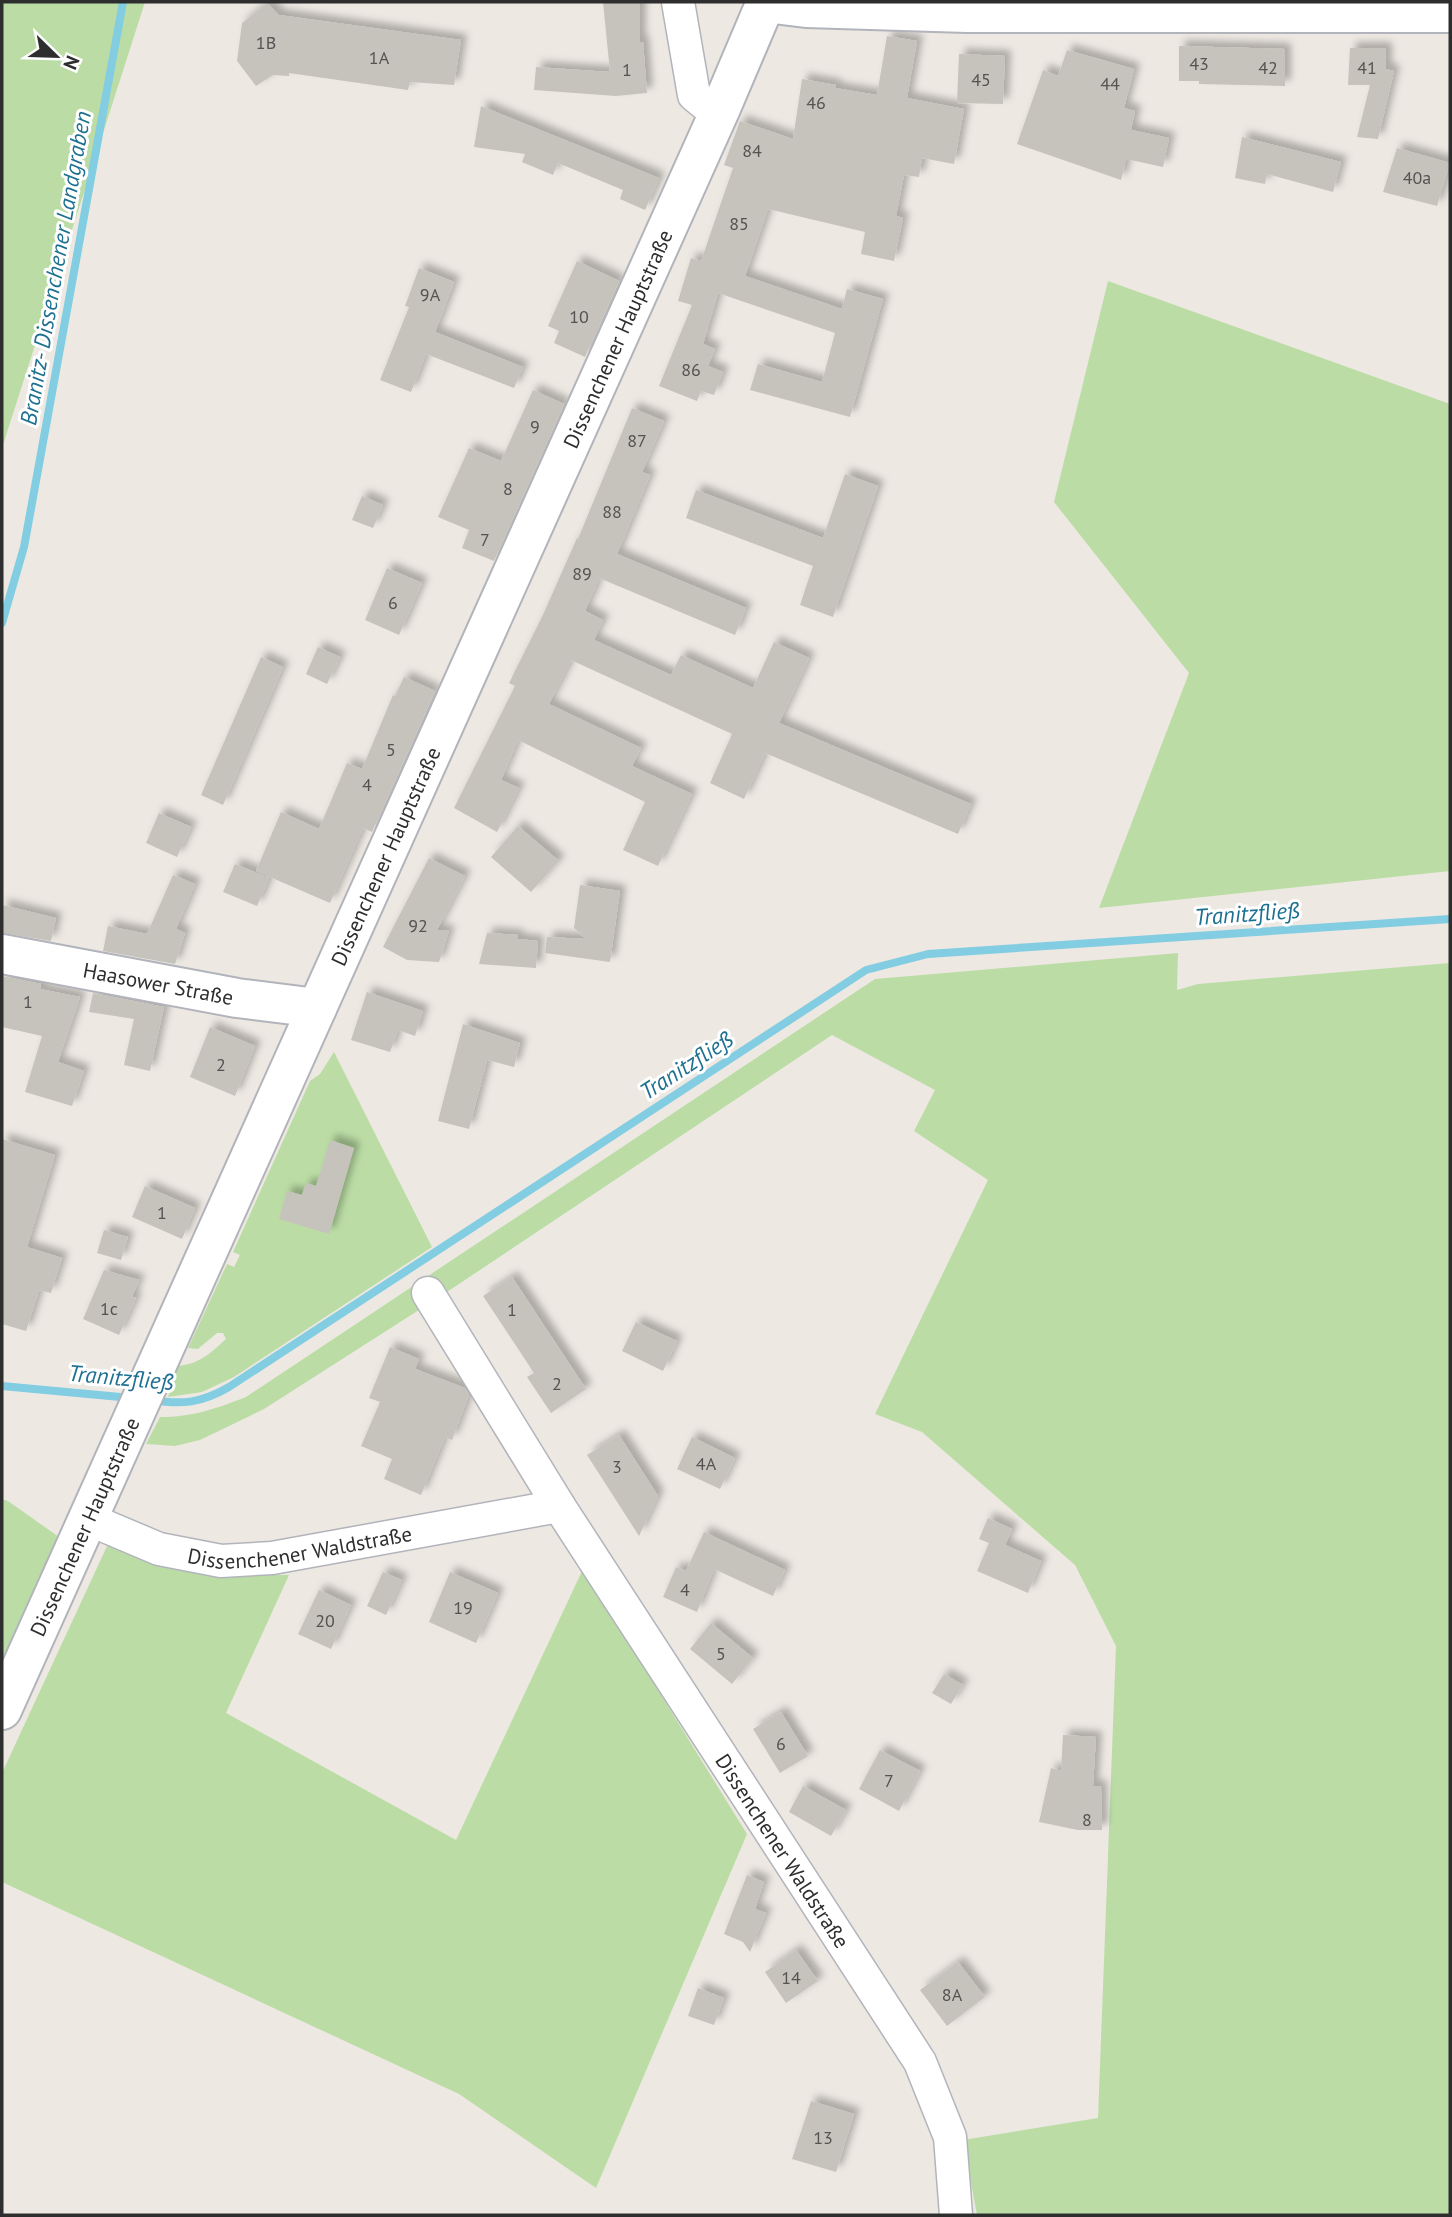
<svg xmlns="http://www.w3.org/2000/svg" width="1452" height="2217" font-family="'PT Sans',sans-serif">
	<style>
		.green { fill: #bbdda5 }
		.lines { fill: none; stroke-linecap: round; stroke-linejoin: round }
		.stream { stroke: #82cde2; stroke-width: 8 }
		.building { fill: #c6c3bd; filter: url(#shadow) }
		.street-casing { stroke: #b2b4bc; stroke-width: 35 }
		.secondary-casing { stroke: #b2b4bc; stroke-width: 42 }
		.street { stroke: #fff; stroke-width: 32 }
		.secondary { stroke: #fff; stroke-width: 38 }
		.labels { text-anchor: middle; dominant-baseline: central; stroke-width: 6; stroke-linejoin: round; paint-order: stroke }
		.number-label { font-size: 18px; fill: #545352 }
		.street-label { font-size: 21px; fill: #2e2e2e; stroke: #fff }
		.water-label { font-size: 23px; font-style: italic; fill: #1e7091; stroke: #fff }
	</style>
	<defs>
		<filter id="shadow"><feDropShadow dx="6" dy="-6" stdDeviation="3.5" flood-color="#0004"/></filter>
	</defs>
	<rect width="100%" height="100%" fill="#ede8e2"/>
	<g class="green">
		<polygon points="2,2 145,2 2,448"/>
		<polygon points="1108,281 1450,404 1450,871 1099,908 1189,673 1054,502"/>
		<path d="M1178 953 1177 990 1198 984 1450 963V2215H977L963 2140 1098 2118 1116 1646 1075 1565 922 1432 875 1414 988 1180 914 1131 935 1090 832 1035 444 1294 264 1409 200 1440 175 1446 146 1444 160 1417C193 1417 215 1409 246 1397L875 979Z"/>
		<path d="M334 1052 432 1247 234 1377 202 1392 168 1397 178 1366C199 1364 211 1353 226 1339L223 1333H217L198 1349 188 1348 227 1264 234 1267 240 1255 233 1252 310 1081 320 1074Z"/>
		<polygon points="2,1499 8,1501 66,1542 2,1680"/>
		<polygon points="108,1544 222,1575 289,1575 226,1713 456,1840 583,1569 747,1834 596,2188 459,2094 2,1882 2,1773"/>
	</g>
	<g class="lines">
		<g class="stream">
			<polyline points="2,623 24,547 123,2"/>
			<polyline points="2,1386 131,1398"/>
			<path d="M151 1400C183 1405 201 1403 229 1387L866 970 928 954 1450 919"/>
		</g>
	</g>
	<g class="building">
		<polygon points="603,2 640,2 640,42 643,42 647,93 616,96 534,90 536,67 610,72"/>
		<polygon points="267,3 279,15 461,40 454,85 410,82 408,90 289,73 289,76 273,75 256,86 237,61 242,23"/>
		<polygon points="887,36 917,41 907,98 964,109 954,164 922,158 919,177 904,175 896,216 903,218 894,261 861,254 865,232 768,209 745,276 842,309 847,289 883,299 850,417 750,390 758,364 822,382 835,333 718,293 703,344 715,349 708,366 723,372 714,395 701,391 697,401 659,386 692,305 678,301 691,258 701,261 733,168 724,165 740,121 793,139 802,79 836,85 835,88 877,95"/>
		<polygon points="1179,46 1285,49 1285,86 1199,84 1199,81 1179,81"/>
		<polygon points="1350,48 1386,48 1386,69 1394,71 1378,139 1357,137 1370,85 1348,85"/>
		<polygon points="1067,50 1134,69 1124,108 1135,111 1131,130 1169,138 1163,167 1126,159 1121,180 1017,144 1043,70 1058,76"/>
		<polygon points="959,54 1005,56 1003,104 957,103"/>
		<polygon points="481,106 659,178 645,210 620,199 623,190 558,163 553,175 522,162 525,154 474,147"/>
		<polygon points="1242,137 1341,162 1333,192 1267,174 1265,184 1235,178"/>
		<polygon points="1397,148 1450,163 1437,206 1383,192"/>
		<polygon points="577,261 619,281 585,357 554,343 559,331 548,326"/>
		<polygon points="419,268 454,282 435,332 523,367 514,388 426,354 411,392 380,380 409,307 405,306"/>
		<polygon points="533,390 564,404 494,561 462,548 469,530 438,517 469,448 501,461"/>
		<polygon points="632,408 664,421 642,472 650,475 617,554 746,608 735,635 599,578 585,611 603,620 594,640 671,675 681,655 753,688 774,642 809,658 779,723 971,804 958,834 765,753 744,799 710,783 732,734 571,660 549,704 641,748 632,766 692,794 658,866 623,850 645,802 518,740 501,780 519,788 497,832 454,808 515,686 509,683 542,617 577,538 578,539"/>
		<polygon points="845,474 878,486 833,617 800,605 813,566 686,518 696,490 823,538"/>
		<polygon points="362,496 383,505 373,528 352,520"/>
		<polygon points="387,568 422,583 399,635 365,620"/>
		<polygon points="318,647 340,657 327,684 306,674"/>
		<polygon points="261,657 283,667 223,805 201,795"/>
		<polygon points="404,677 435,691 372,832 363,828 330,903 256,871 281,812 319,829 347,763 362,769 393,695 395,696"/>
		<polygon points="159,813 191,827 177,857 146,843"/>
		<polygon points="518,826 559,861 531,892 491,857"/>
		<polygon points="429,858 465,876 437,930 449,931 439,962 407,960 383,947"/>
		<polygon points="235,864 269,878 257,906 223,892"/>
		<polygon points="173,875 195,884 176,929 185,933 175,964 103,951 108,926 147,934"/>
		<polygon points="580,885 620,891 610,962 545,953 547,937 586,939 574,928"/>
		<polygon points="2,905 56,918 51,941 2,933"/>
		<polygon points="487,933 518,935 517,939 538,941 536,968 479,964"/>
		<polygon points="2,976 41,984 40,989 80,997 58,1062 84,1071 72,1106 25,1092 42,1036 2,1027"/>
		<polygon points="367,992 423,1011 415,1036 398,1030 390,1052 351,1040"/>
		<polygon points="93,993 164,1007 150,1071 124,1065 134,1019 89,1012"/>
		<polygon points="463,1024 520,1043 514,1067 487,1060 469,1129 438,1121"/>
		<polygon points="210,1027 255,1046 235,1096 190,1077"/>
		<polygon points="2,1139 55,1155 27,1247 62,1258 51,1293 39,1290 26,1331 2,1324"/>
		<polygon points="330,1140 354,1148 329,1234 279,1219 287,1191 302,1195 306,1183 316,1186"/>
		<polygon points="145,1186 195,1208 182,1239 132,1217"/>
		<polygon points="104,1230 128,1237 121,1260 97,1253"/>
		<polygon points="104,1270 139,1280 132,1297 136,1298 119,1335 83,1319"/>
		<polygon points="512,1277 586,1389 551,1413 527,1377 534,1373 483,1296"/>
		<polygon points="636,1322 677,1341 663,1371 622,1351"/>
		<polygon points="390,1347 419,1359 415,1369 465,1388 469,1395 452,1440 445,1437 421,1495 384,1479 392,1459 361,1446 380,1402 369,1398"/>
		<polygon points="619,1435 658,1496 639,1536 587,1455"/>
		<polygon points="692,1437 735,1458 720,1489 677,1469"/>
		<polygon points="988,1518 1012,1529 1005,1545 1041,1561 1028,1593 977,1571 989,1543 979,1539"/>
		<polygon points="704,1532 785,1570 773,1596 714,1569 697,1612 663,1597 676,1567 686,1571"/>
		<polygon points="383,1572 402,1580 386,1615 367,1606"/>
		<polygon points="450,1572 498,1593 476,1643 429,1622"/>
		<polygon points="319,1590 351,1605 331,1649 298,1634"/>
		<polygon points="711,1623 753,1658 732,1684 690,1649"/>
		<polygon points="944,1674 963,1685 951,1704 932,1693"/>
		<polygon points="781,1712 808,1756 780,1773 753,1729"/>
		<polygon points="1063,1735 1096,1737 1093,1786 1101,1786 1102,1830 1078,1830 1039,1822 1051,1768 1061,1771"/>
		<polygon points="880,1750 920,1771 899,1811 859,1789"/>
		<polygon points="803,1786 846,1810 831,1836 789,1812"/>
		<polygon points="747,1875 764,1882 755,1909 766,1913 750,1952 743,1942 724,1934"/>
		<polygon points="796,1950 818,1981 786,2003 765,1972"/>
		<polygon points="958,1962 985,1997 947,2026 920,1990"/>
		<polygon points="698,1988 724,1998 714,2025 688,2016"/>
		<polygon points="811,2101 854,2114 836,2172 792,2159"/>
	</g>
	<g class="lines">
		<g class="street-casing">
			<g id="street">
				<polyline points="678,2 694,95 705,104 721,108"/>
				<polyline points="428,1293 559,1506"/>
				<path id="s1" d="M88 1519 159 1549 221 1561 272 1558 559 1506 920 2062 950 2137 956 2215"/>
			</g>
		</g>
		<g class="secondary-casing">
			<g id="secondary">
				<polyline points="765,3 806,8 967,13 1450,13"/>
				<path id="s2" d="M2 954 237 998 317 1008"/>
				<path id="s3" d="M2 1710 721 108 766 2"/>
			</g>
		</g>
		<use href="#street" class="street"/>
		<use href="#secondary" class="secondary"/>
	</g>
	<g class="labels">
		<g class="number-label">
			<text x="266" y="42">1B</text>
			<text x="379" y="57">1A</text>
			<text x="1199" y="63">43</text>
			<text x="1268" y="67">42</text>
			<text x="1367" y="67">41</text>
			<text x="627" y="69">1</text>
			<text x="981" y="79">45</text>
			<text x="1110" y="83">44</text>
			<text x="816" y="102">46</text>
			<text x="752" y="150">84</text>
			<text x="1417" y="177">40a</text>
			<text x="739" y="223">85</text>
			<text x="430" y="294">9A</text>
			<text x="579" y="316">10</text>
			<text x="691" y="369">86</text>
			<text x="535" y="426">9</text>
			<text x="637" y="440">87</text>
			<text x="508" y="488">8</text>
			<text x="612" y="511">88</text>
			<text x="485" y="539">7</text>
			<text x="582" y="573">89</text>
			<text x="393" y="602">6</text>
			<text x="391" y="749">5</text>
			<text x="367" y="784">4</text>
			<text x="418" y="925">92</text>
			<text x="28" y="1001">1</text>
			<text x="221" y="1064">2</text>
			<text x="162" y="1212">1</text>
			<text x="109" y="1308">1c</text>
			<text x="512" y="1309">1</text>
			<text x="557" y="1383">2</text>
			<text x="706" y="1463">4A</text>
			<text x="617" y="1466">3</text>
			<text x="685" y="1589">4</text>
			<text x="463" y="1607">19</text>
			<text x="325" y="1620">20</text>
			<text x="721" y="1653">5</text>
			<text x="781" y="1743">6</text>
			<text x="889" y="1780">7</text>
			<text x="1087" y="1819">8</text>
			<text x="791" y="1977">14</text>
			<text x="952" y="1994">8A</text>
			<text x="823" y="2137">13</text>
		</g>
		<g class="street-label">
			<text stroke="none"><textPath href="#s3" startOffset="1503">Dissenchener Hauptstraße</textPath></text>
			<text stroke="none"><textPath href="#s3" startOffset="936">Dissenchener Hauptstraße</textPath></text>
			<text stroke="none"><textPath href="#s2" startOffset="159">Haasower Straße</textPath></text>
			<text stroke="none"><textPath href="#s3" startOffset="201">Dissenchener Hauptstraße</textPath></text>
			<text stroke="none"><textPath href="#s1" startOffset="220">Dissenchener Waldstraße</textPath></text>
			<text stroke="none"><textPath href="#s1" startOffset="894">Dissenchener Waldstraße</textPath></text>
		</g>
		<g class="water-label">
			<text transform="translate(55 268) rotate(-80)">Branitz- Dissenchener Landgraben</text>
			<text transform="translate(1247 913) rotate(-4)">Tranitzfließ</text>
			<text transform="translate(686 1065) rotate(-33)">Tranitzfließ</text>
			<text transform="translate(121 1377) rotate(5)">Tranitzfließ</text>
		</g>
	</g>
	<rect width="1452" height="2217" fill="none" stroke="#2e2e2e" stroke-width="7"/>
	<g transform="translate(56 56) rotate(113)" stroke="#ffffff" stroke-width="5" paint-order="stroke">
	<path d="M0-5L12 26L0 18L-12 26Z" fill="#2e2e2e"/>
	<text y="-10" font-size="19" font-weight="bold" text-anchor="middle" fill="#2e2e2e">N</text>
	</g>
</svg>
